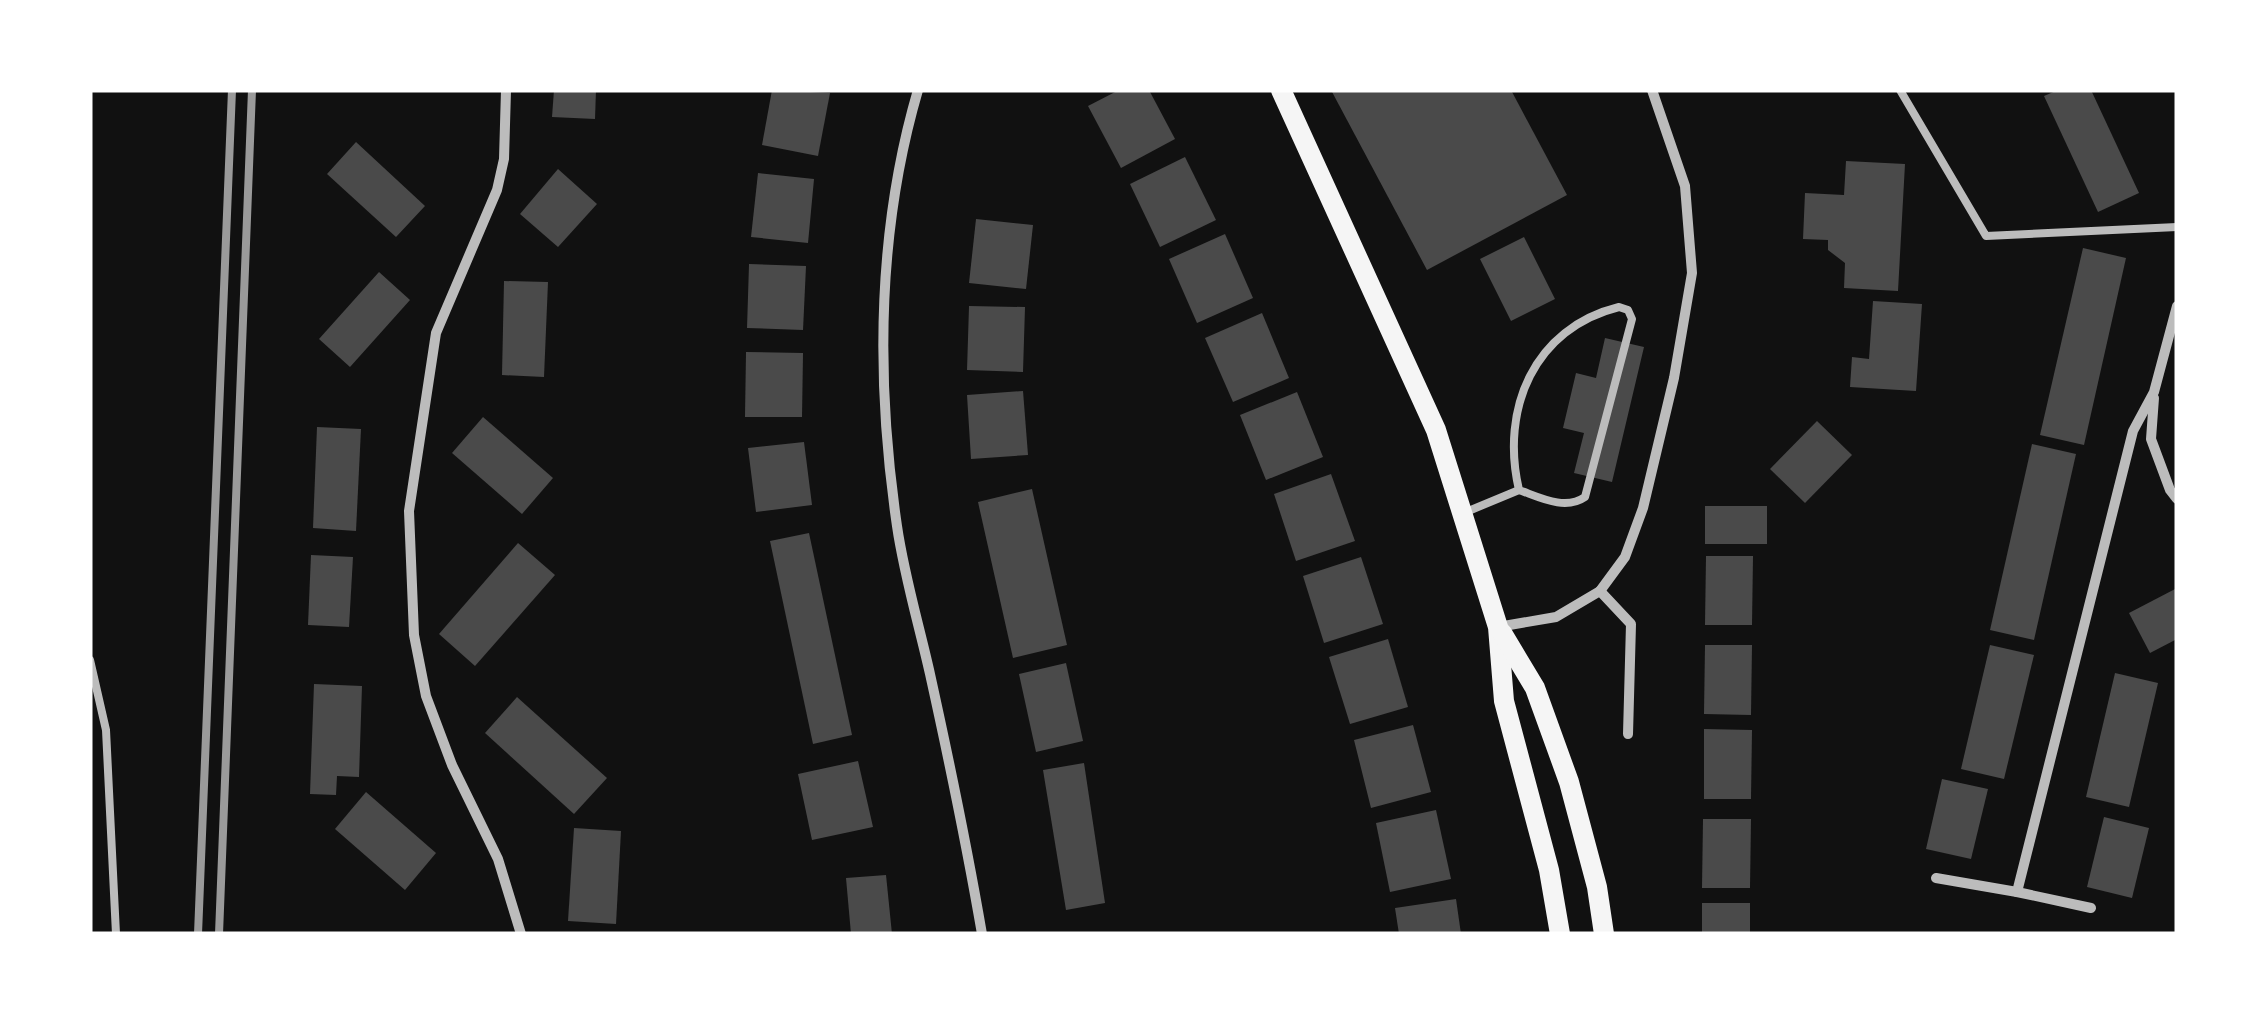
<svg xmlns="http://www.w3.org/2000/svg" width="2267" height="1024" font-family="Quicksand,sans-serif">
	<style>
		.building { fill: #4a4a4a }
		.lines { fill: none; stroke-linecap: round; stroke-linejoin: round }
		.service { stroke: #bcbcbc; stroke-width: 8 }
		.minor { stroke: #bcbcbc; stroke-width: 10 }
		.secondary { stroke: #f5f5f5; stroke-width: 20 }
		.rail { stroke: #9a9a9a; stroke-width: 8 }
	</style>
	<rect width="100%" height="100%" fill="#111"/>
	<g class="building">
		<polygon points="554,90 596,90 595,119 552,117"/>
		<polygon points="772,90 830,93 818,156 762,145"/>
		<polygon points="1119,90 1149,90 1175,139 1121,168 1088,106"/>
		<polygon points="1331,90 1511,90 1567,195 1427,270"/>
		<polygon points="2058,90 2091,90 2139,193 2098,212 2044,96"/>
		<polygon points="356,142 425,206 396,237 327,174"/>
		<polygon points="1185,157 1216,220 1160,247 1130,184"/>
		<polygon points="1846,161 1905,164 1898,291 1844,288 1845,263 1828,250 1828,240 1803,239 1805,193 1844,195"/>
		<polygon points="558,169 597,204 558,247 520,214"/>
		<polygon points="758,173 814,179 808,243 751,237"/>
		<polygon points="976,219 1033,225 1026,289 969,283"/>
		<polygon points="1225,234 1253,298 1197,323 1169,259"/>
		<polygon points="1524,237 1555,299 1511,321 1480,259"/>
		<polygon points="2083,248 2126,258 2084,445 2040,435"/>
		<polygon points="749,264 806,266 803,330 747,328"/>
		<polygon points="379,272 410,300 350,367 319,339"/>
		<polygon points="504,281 548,282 544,377 502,375"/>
		<polygon points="1873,301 1922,304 1916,391 1850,387 1852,357 1869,359"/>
		<polygon points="969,306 1025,307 1023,372 967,370"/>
		<polygon points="1262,313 1289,378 1233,402 1205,338"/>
		<polygon points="1605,338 1644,347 1612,482 1574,473 1584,433 1563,428 1576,373 1596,378"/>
		<polygon points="746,352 803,353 802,417 745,417"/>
		<polygon points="1023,391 1028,455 971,459 967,395"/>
		<polygon points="1297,392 1323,457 1266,480 1240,415"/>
		<polygon points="483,417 553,478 522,514 452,453"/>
		<polygon points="1817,421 1852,455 1805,503 1770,469"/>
		<polygon points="317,427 361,429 356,531 313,528"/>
		<polygon points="804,442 812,505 756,512 748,448"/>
		<polygon points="2032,444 2076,454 2034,640 1990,630"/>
		<polygon points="1331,474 1355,541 1296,561 1274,494"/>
		<polygon points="1032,489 1067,645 1013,658 978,502"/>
		<rect x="1705" y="506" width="62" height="38"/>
		<polygon points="809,533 852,735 813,744 770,541"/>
		<polygon points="518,543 555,575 475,666 439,634"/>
		<polygon points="311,555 353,557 349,627 308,625"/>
		<polygon points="1706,556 1753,556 1752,625 1705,625"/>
		<polygon points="1361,557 1383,624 1324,643 1303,576"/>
		<polygon points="2177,588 2177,639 2150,653 2129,613"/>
		<polygon points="1388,639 1408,707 1350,724 1329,657"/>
		<polygon points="1705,645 1752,645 1751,715 1704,714"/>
		<polygon points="1990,645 2034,655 2004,779 1961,769"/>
		<polygon points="1066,663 1083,741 1036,752 1019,674"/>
		<polygon points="2115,673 2158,683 2129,807 2086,797"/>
		<polygon points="314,684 362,686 359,777 337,776 336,795 310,794"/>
		<polygon points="517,697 607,778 574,814 485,733"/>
		<polygon points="1413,725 1431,792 1371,808 1354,740"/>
		<polygon points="1704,729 1752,730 1751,799 1704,799"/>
		<polygon points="858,761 873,827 812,840 798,774"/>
		<polygon points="1084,763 1105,903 1066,910 1043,770"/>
		<polygon points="1942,779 1988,789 1971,859 1926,849"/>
		<polygon points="366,792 436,853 405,890 335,829"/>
		<polygon points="1436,810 1451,879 1390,892 1376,823"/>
		<polygon points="2104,817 2149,828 2132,898 2087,887"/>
		<polygon points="1703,819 1751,819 1750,888 1702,888"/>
		<polygon points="574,828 621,831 616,924 568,921"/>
		<polygon points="886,875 892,934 851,934 846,878"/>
		<polygon points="1456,899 1461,934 1399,934 1395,908"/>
		<rect x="1702" y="903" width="48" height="31"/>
	</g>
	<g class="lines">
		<g class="service">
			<polyline points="1900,90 1986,236 2177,227"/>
			<path d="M1619 307 1628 310 1632 319 1585 497C1565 511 1539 497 1519 490 1500 409 1534 328 1619 307Z"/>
			<polyline points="1466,512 1519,490"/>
			<polyline points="90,660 106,730 116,934"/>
		</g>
		<g class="minor">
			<polyline points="506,90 504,159 497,190 436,333 409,511 414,635 426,696 452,765 498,859 521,934"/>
			<path d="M918 90C877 230 876 382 897 526 904 575 919 625 930 674 949 760 967 847 982 934"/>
			<polyline points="2154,398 2151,439 2170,490 2177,499"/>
			<polyline points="1600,591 1631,624 1628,734"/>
			<polyline points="1498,627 1556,617 1600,591 1625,557 1643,508 1674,378 1692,273 1685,186 1652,90"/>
			<polyline points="1936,878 2017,892 2133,431 2154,392 2177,306"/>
			<polyline points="2017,892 2091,908"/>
		</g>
		<g class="secondary">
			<polyline points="1281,90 1436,430 1498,627 1504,701 1549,870 1560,934"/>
			<polyline points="1502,633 1535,688 1569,782 1597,887 1604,934"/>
		</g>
		<g class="rail">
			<polyline points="198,934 232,90"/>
			<polyline points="219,934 252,90"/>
		</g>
	</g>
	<rect width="2267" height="1024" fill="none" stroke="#ffffff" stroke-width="185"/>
</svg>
